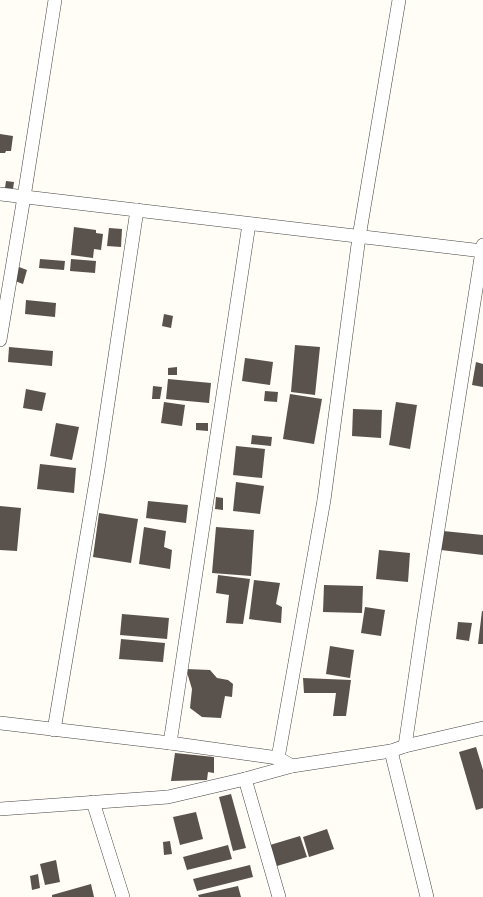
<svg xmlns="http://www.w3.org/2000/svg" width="483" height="897" font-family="'Libre Baskerville',serif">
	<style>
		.building { fill: #5a524d }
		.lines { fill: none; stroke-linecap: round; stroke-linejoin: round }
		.street-casing { stroke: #444; stroke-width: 14 }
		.street { stroke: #fff; stroke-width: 13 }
	</style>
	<rect width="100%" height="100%" fill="#fffdf5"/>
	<g class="building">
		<polygon points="0,134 13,136 11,151 6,151 5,153 0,153"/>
		<polygon points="6,181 14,182 13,189 5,188"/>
		<polygon points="74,227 96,230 96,233 103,234 101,250 94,249 93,258 71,255"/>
		<polygon points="109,228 122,229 121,247 107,246"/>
		<polygon points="40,259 65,261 64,270 39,268"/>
		<polygon points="71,259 96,261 95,273 70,271"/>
		<polygon points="19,267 27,270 23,284 15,281"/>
		<polygon points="26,300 56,303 55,317 25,314"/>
		<polygon points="164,314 173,316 171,328 162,326"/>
		<polygon points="295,345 320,347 315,395 291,392"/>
		<polygon points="9,347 53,351 52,366 8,362"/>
		<polygon points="245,358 273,362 270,385 242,381"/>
		<polygon points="476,362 483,364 483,387 472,385"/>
		<polygon points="177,367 177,375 168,375 168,368"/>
		<polygon points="168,379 211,383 209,403 166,399"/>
		<polygon points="153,386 162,387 160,399 152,399"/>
		<polygon points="26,389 46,393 42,411 23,408"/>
		<polygon points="265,391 278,392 277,402 264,401"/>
		<polygon points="290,394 322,399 314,444 283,439"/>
		<polygon points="164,402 185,405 182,426 161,423"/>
		<polygon points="396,402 417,405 410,449 389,445"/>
		<polygon points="353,409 382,410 381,438 352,436"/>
		<polygon points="56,423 79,427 72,460 50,456"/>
		<polygon points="196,423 208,423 208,431 196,430"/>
		<polygon points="252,435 272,437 271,446 251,444"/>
		<polygon points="236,446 265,449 262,478 233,475"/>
		<polygon points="40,464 76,468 74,493 37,489"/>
		<polygon points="236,482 264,486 260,514 233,511"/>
		<polygon points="216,497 223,498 223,510 215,509"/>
		<polygon points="148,501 188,505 186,523 146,518"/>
		<polygon points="0,506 21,508 17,551 0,550"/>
		<polygon points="99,513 138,519 131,563 93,557"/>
		<polygon points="144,527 166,531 164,547 172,550 170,569 139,564"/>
		<polygon points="216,527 254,530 251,576 212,573"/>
		<polygon points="443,531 483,535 483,555 441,550"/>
		<polygon points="379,550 410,553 408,582 376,579"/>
		<polygon points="218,575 250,579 243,624 226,623 229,595 216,593"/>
		<polygon points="254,580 280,583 276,604 282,607 281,623 249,619"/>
		<polygon points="324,585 363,586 362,613 323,612"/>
		<polygon points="365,607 385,610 381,636 361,633"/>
		<polygon points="482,611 483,611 483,644 478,644"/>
		<polygon points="122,614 169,618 167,639 120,635"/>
		<polygon points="458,622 472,623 469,641 456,639"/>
		<polygon points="121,639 165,643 163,662 119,659"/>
		<polygon points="330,646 354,650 350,678 326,674"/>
		<polygon points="186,669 210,670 217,678 228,680 233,684 232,697 225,696 221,718 202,717 190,708 192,689"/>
		<polygon points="303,678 351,680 346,716 333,716 336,693 304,693"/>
		<polygon points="476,747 483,770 483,808 476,810 459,752"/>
		<polygon points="175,753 214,757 214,773 208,772 207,780 171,781"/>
		<polygon points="231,794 246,848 233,851 219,797"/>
		<polygon points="196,812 203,839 180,845 173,817"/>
		<polygon points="327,829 334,849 309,857 303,837"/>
		<polygon points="300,836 307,857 277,866 270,845"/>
		<polygon points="170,841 172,854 164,855 163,842"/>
		<polygon points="228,845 232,859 187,870 183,857"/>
		<polygon points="56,860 60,882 45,885 40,864"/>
		<polygon points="250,865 253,877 197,891 193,879"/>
		<polygon points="38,874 40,888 32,890 30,876"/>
		<polygon points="91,884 94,897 52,897 52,895"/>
		<polygon points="238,886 241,897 199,897 198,895"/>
	</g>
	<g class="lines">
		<g class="street-casing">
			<g id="street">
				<polyline points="0,194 483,251"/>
				<polyline points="0,340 24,197 55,0"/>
				<polyline points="0,723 170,743 278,758"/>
				<polyline points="54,730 98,469 137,210"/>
				<polyline points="170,743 249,224"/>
				<polyline points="405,746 423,624 483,245"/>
				<polyline points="391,751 427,897"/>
				<polyline points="292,766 278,758 324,500 359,237 399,0"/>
				<polyline points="245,779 279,897"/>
				<polyline points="93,802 123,897"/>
				<polyline points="0,809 168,797 245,779 292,766 391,751 405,746 483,728"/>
			</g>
		</g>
		<use href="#street" class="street"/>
	</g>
</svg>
